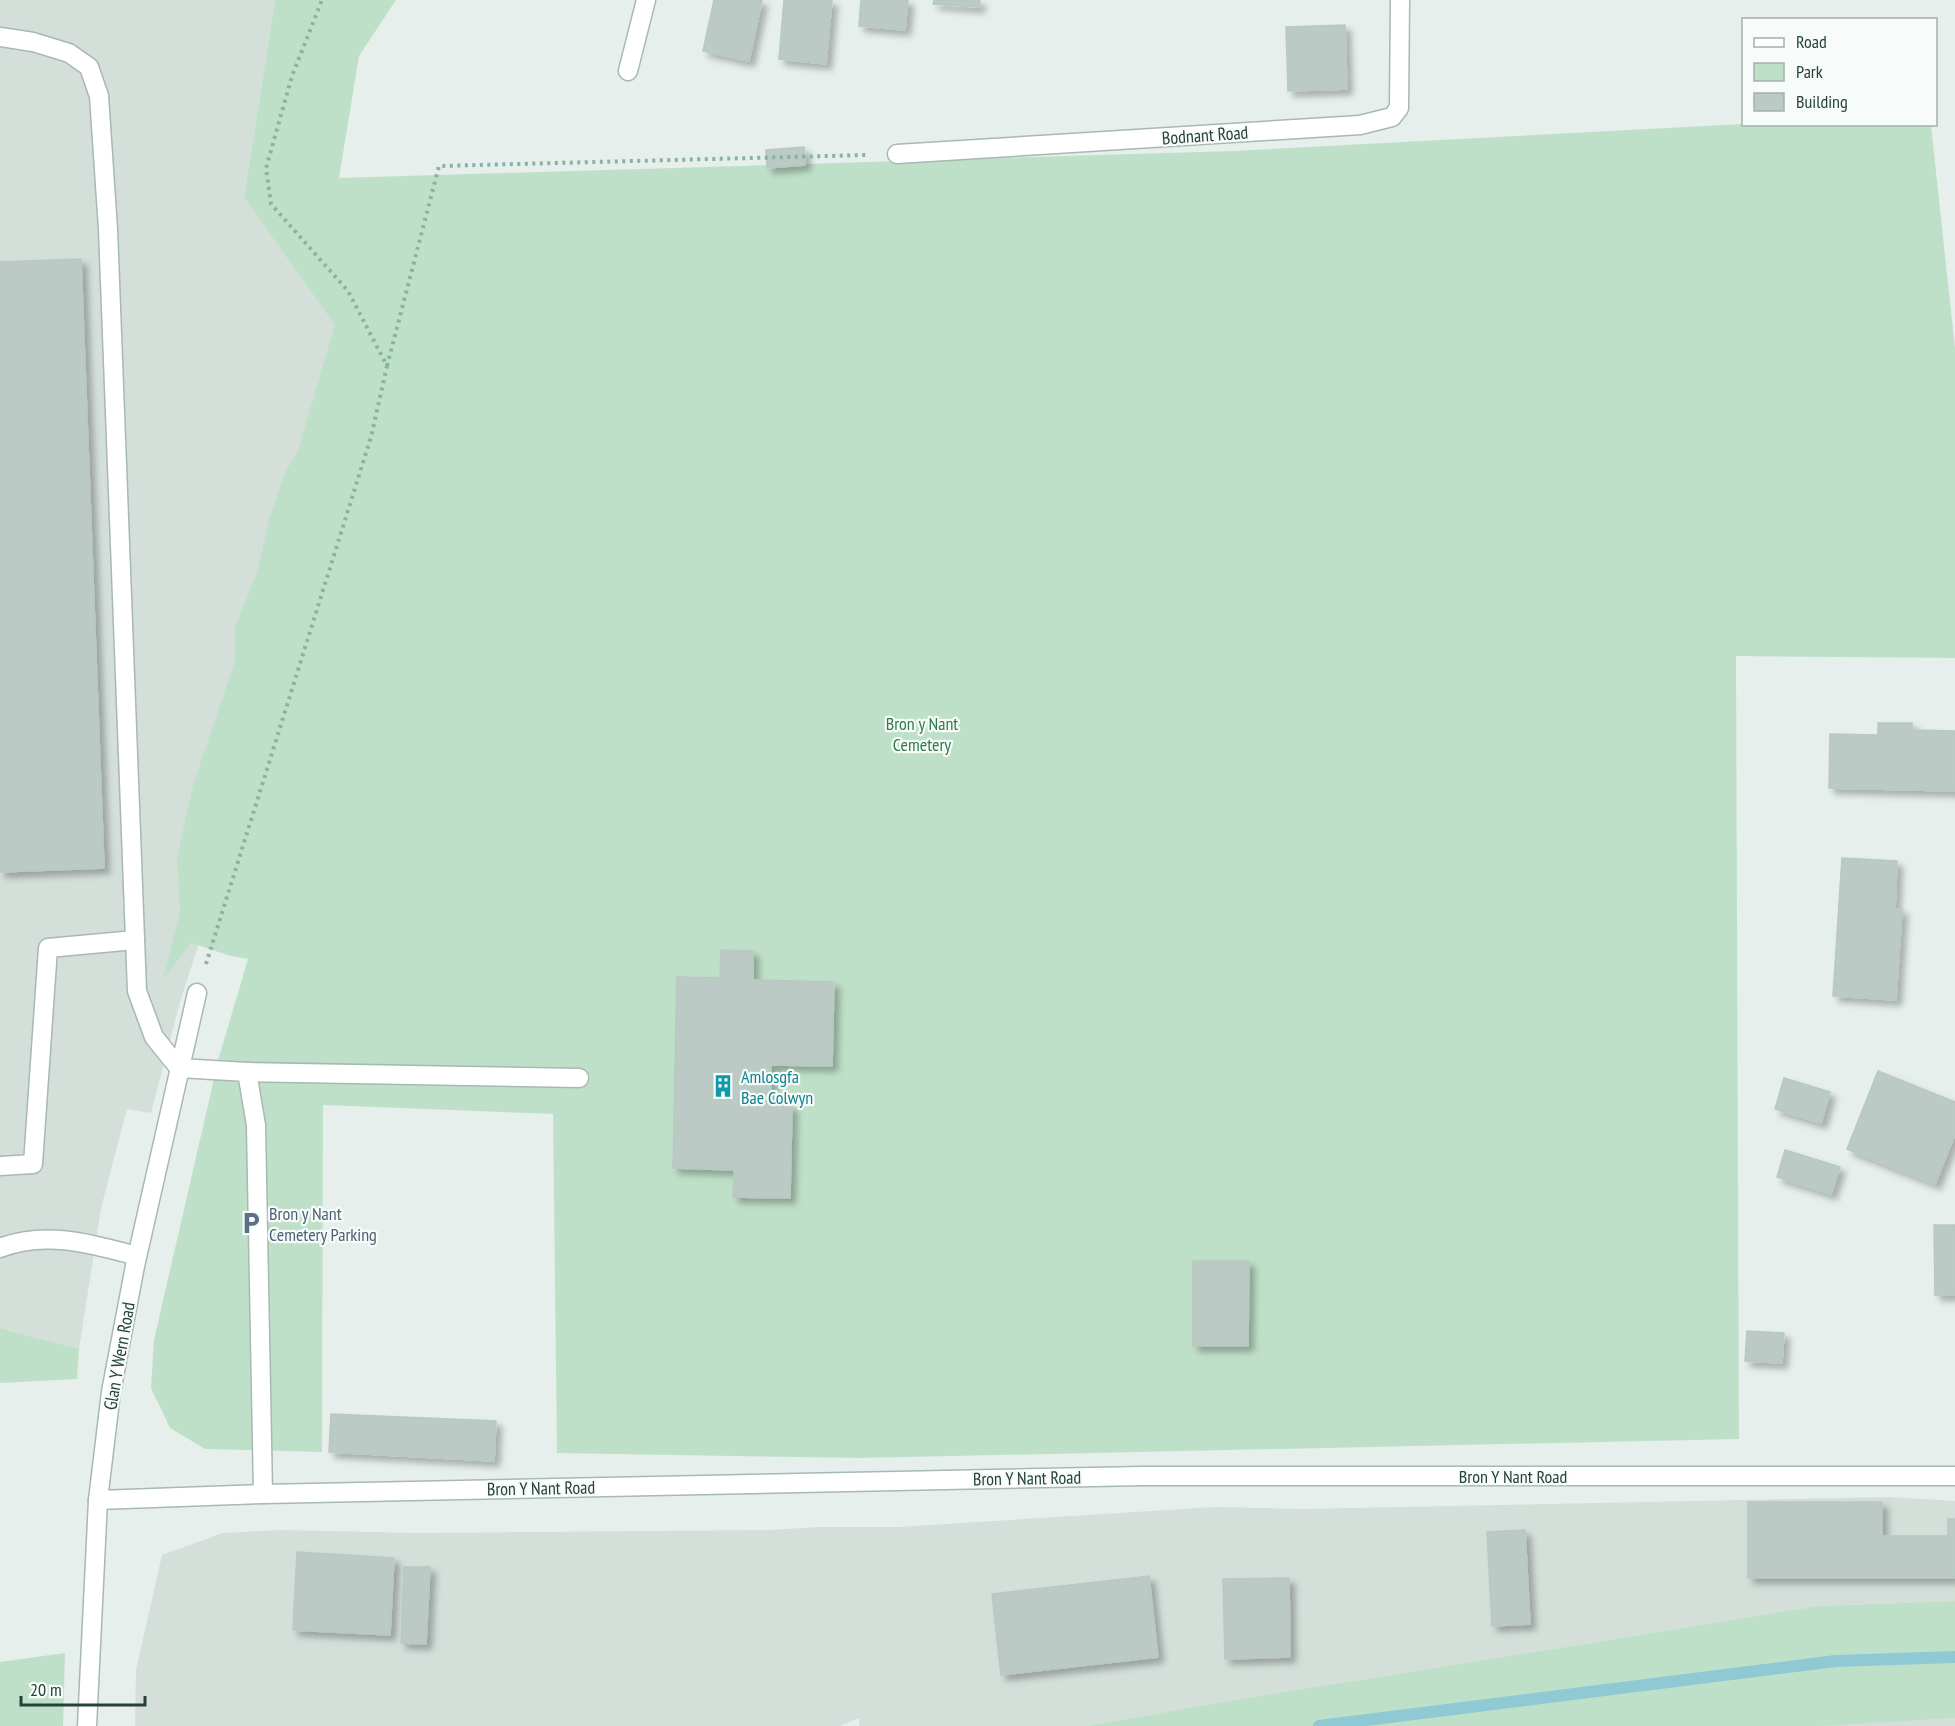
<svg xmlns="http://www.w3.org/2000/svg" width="1955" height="1726" font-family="'PT Sans Narrow',sans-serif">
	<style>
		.built { fill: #d4dfda }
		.green { fill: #bfe0c8 }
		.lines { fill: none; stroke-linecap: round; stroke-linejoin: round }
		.stream { stroke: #8ec9d4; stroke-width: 12 }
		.building { fill: #bbcac4; stroke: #b8c9c2; stroke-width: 1.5; filter: url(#shadow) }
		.lane-casing { stroke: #a8b8b2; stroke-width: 21 }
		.street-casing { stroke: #a8b8b2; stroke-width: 21 }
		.path { stroke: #86b3a5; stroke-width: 4; stroke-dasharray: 3 4.5; stroke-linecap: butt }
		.lane { stroke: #fff; stroke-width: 18 }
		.street { stroke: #fff; stroke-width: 18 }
		.labels { text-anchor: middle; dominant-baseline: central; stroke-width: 4.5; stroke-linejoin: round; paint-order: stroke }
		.street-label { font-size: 18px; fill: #24423a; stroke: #f7fbf9 }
		.park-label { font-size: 18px; fill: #2d7a4b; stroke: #f7fbf9 }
		.culture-label { font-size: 18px; fill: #0d838f; stroke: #f7fbf9; text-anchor: start }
		.service-label { font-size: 18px; fill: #4e5e75; stroke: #f7fbf9; text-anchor: start }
	</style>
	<defs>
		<filter id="shadow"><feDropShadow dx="5.5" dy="5.5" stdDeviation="3" flood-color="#0004"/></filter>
	</defs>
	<rect width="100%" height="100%" fill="#e6efeb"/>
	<g class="built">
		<polygon points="0,0 275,0 244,198 352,348 201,937 180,1002 151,1113 127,1109 101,1208 79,1349 0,1328"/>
		<polygon points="1888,1497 1955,1501 1955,1601 1818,1606 1235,1700 1085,1726 859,1726 859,1718 840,1726 135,1726 136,1670 162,1555 223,1533 281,1530 418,1533 770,1530 820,1527 899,1527 1215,1507 1304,1509"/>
		<polygon points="1955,1718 1955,1726 1823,1726 1845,1724"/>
	</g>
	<g class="green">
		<polygon points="275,0 396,0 359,56 339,178 1234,151 1743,124 1931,125 1955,348 1955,658 1736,656 1739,1439 860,1458 557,1453 553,1114 323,1105 322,1452 205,1449 170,1428 151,1388 154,1340 219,1057 248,959 231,956 191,943 163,979 180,912 177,858 193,785 235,661 235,627 257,573 270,517 285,472 297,453 335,325 244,198"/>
		<polygon points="0,1328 79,1349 77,1379 0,1383"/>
		<polygon points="1955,1601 1955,1718 1823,1726 1085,1726 1235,1700 1818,1606"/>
		<polygon points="65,1653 63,1726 0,1726 0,1662"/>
	</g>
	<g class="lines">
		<polyline class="stream" points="1319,1726 1836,1661 1955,1657"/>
	</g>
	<g class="building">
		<polygon points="714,0 762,0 749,61 703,51"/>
		<polygon points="784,0 832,0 826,64 779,59"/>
		<polygon points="861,0 908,0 905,30 859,26"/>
		<polygon points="934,0 980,0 979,7 933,4"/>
		<polygon points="1345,25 1347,89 1288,91 1286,27"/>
		<polygon points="804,147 805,165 767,168 766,150"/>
		<polygon points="81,259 104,868 0,872 0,262"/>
		<polygon points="1878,723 1912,723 1912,730 1955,731 1955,791 1829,788 1830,734 1878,735"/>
		<polygon points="1842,858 1897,861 1895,909 1902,909 1896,1000 1833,996"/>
		<polygon points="721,950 753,951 753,980 834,982 832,1066 771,1065 771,1105 792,1106 790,1198 733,1197 734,1170 673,1168 677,977 720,978"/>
		<polygon points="1878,1071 1955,1102 1955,1134 1935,1184 1847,1149"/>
		<polygon points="1784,1078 1830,1092 1821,1123 1775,1109"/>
		<polygon points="1785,1150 1840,1167 1831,1194 1777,1177"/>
		<polygon points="1934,1225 1955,1225 1955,1295 1935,1295"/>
		<polygon points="1193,1261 1249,1261 1248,1346 1193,1346"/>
		<polygon points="1747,1331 1784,1333 1782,1363 1745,1361"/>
		<polygon points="331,1414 496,1421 494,1461 329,1452"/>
		<polygon points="1748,1502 1882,1502 1882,1536 1948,1536 1948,1519 1955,1519 1955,1578 1748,1578"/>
		<polygon points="1525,1530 1530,1624 1492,1626 1487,1532"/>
		<polygon points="297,1552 394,1558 390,1635 293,1630"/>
		<polygon points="404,1567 430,1567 426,1644 401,1643"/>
		<polygon points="1149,1576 1158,1657 1001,1675 992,1594"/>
		<polygon points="1289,1578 1290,1657 1225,1659 1223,1579"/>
	</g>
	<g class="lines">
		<g class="lane-casing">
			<g id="lane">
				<polyline points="0,37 33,42 69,53 89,67 99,96 108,229 137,991 154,1037 179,1068 247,1072 256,1125 263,1494"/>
				<polyline points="628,71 646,0"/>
				<polyline points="247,1072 579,1078"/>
				<polyline points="0,1166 33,1164 48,948 135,940"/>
				<path d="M0 1248C45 1230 92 1244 137 1256"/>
			</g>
		</g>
		<g class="street-casing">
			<g id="street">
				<polyline points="897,154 1360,125 1392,117 1399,108 1400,0"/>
				<polyline points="98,1500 263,1494 1143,1476 1955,1476"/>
				<polyline points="87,1726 98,1500 111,1392 135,1266 197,993"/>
			</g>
		</g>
		<g class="path">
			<polyline points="387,366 439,166 867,155"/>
			<polyline points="206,964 371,437 387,366 348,291 271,204 266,168 292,76 322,0"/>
		</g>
		<use href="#lane" class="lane"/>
		<use href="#street" class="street"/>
	</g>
	<defs>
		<g id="building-bare" transform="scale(1.8)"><path d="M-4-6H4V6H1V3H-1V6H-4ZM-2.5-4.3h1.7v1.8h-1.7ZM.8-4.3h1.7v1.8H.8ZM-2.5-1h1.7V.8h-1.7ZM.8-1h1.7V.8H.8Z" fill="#0f9aa8" stroke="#f7fbf9" stroke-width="2.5" paint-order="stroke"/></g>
		<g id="parking-bare" transform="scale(1.8)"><path d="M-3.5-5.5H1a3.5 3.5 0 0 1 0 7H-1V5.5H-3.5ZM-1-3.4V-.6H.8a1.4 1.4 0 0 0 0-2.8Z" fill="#5c6f8a" stroke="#f7fbf9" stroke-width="2.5" paint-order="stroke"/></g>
	</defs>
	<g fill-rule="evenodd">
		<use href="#building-bare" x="723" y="1086"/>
		<use href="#parking-bare" x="251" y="1223"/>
	</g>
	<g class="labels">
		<g class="street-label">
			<text transform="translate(1205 135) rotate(-4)">Bodnant Road</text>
			<text transform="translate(119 1356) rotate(-80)">Glan Y Wern Road</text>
			<text x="1513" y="1476">Bron Y Nant Road</text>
			<text transform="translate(1027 1478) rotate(-1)">Bron Y Nant Road</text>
			<text transform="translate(541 1488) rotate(-1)">Bron Y Nant Road</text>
		</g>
		<g class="park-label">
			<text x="922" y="723">Bron y Nant<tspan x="922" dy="21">Cemetery</tspan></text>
		</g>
		<g class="culture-label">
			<text x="741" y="1076">Amlosgfa<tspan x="741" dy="21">Bae Colwyn</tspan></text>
		</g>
		<g class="service-label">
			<text x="269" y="1213">Bron y Nant<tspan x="269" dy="21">Cemetery Parking</tspan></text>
		</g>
	</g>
	<rect x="1742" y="18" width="195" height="108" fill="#f7fbf9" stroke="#a3b1ad" stroke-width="1.5"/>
	<rect x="1754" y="38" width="30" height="9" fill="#ffffff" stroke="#a3b1ad" stroke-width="1.5"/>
	<text x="1796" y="48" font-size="18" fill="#24423a">Road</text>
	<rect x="1754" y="63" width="30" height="18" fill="#bfe0c8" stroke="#a3b1ad" stroke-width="1.5"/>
	<text x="1796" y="78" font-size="18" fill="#24423a">Park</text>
	<rect x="1754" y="93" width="30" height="18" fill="#bbcac4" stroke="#a3b1ad" stroke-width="1.5"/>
	<text x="1796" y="108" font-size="18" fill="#24423a">Building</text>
	<path d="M21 1696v9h124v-9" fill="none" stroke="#24423a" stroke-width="3"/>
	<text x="30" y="1696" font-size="18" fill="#24423a" stroke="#f7fbf9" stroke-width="4.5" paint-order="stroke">20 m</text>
</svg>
